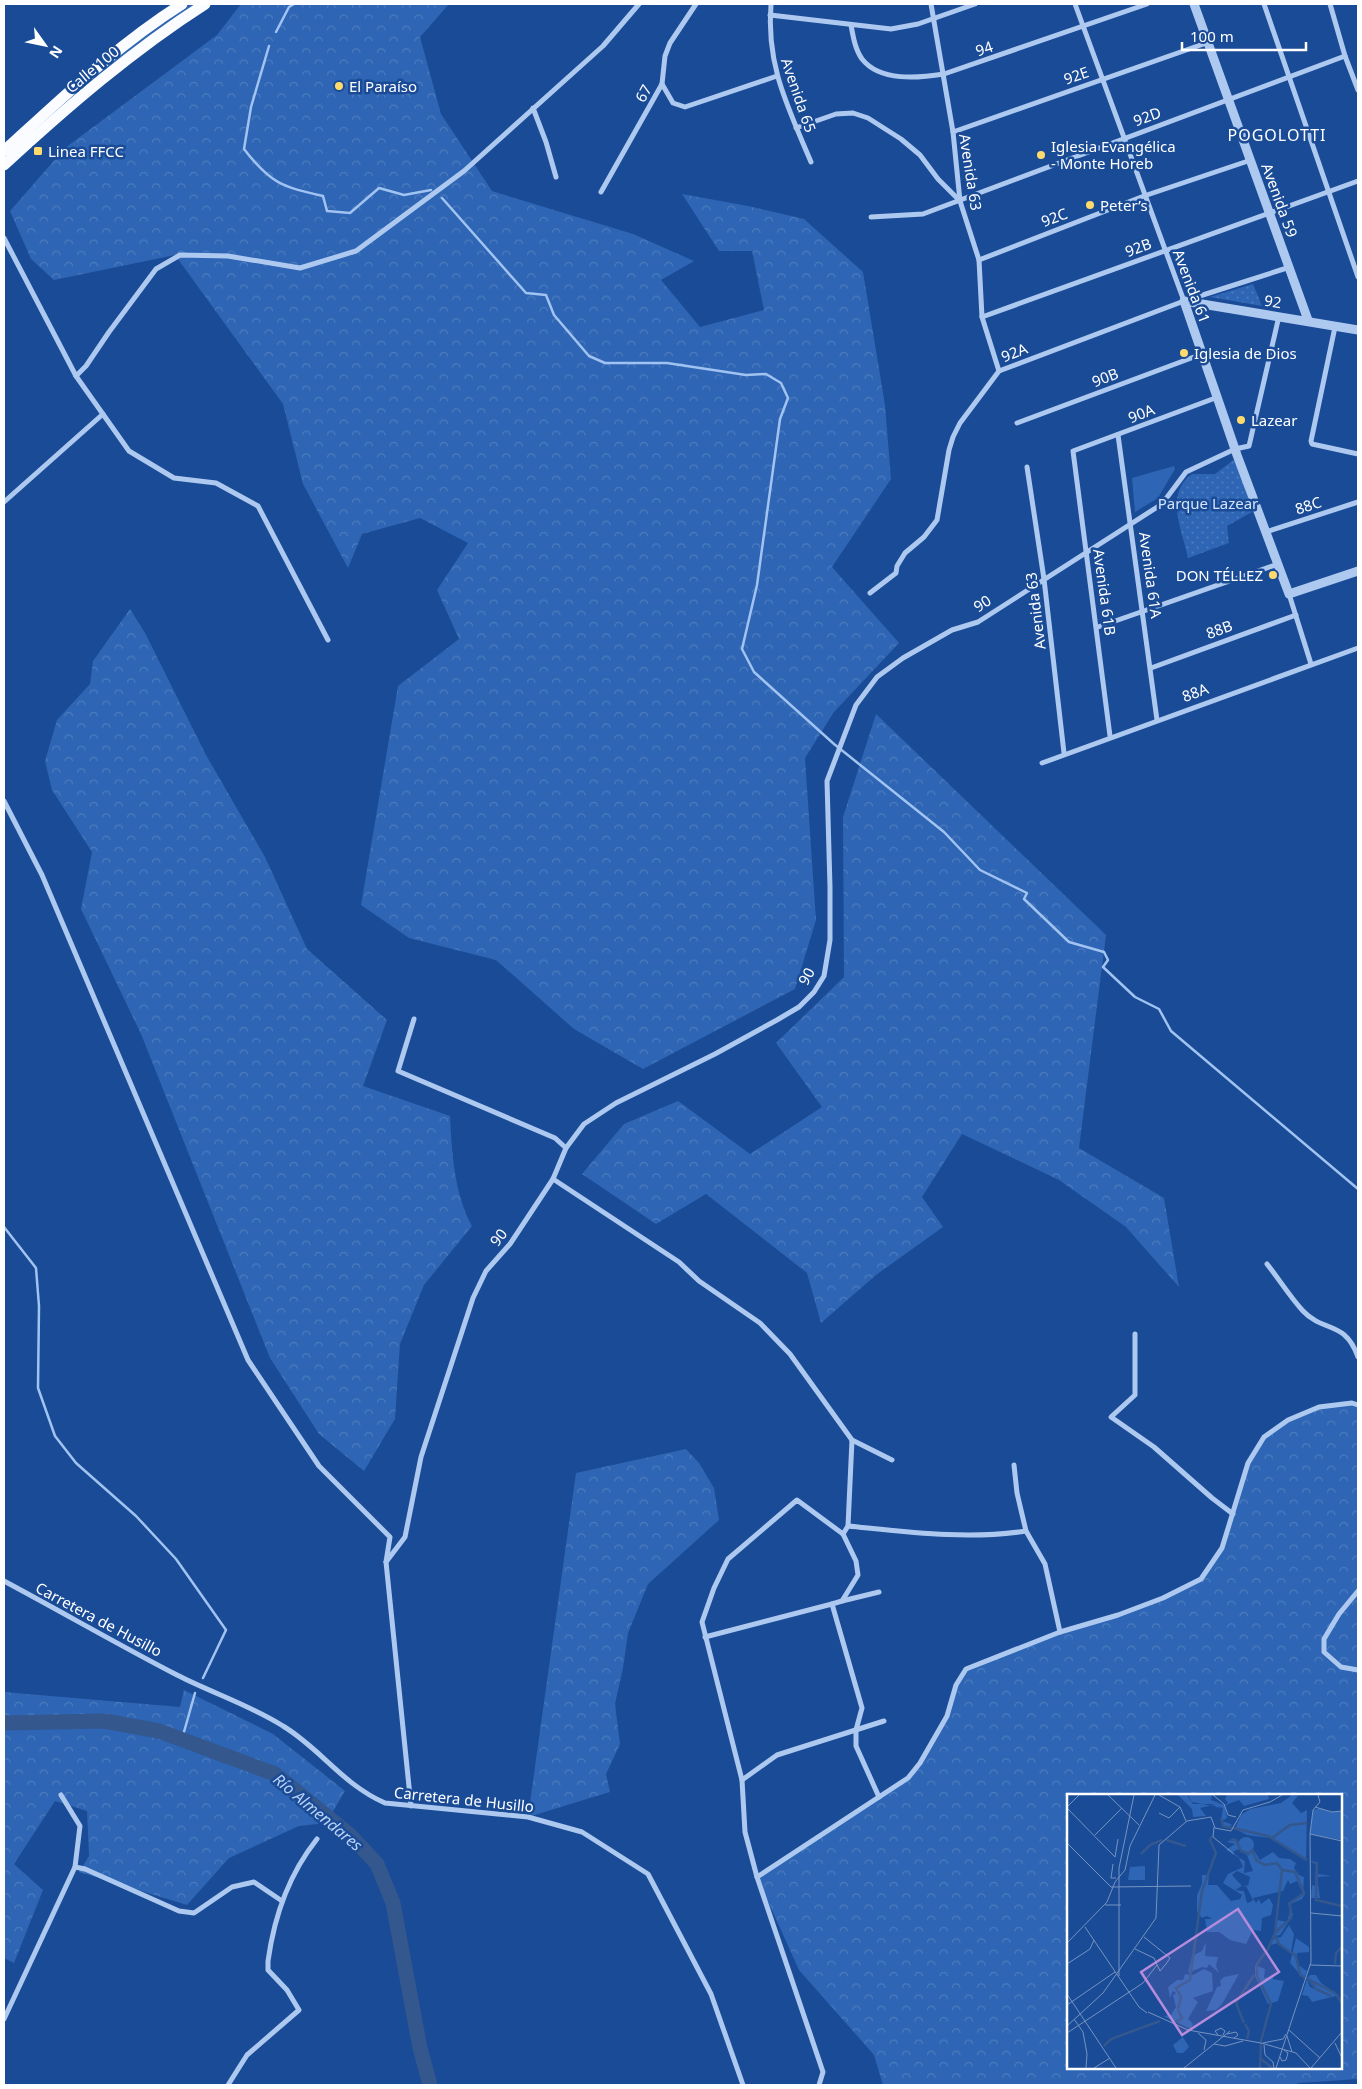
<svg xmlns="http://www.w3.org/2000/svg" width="1362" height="2089" font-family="'Noto Sans',sans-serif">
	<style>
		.grass { fill: #2e65b4 }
		.forest { fill: url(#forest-crowns); fill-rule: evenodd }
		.park { fill: url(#park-dots) }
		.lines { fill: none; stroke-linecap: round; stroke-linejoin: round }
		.stream { stroke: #a1c3f2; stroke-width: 2.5 }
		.river { stroke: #34578e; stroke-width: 15 }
		.minor { stroke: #aec9f0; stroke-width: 5 }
		.tertiary { stroke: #aec9f0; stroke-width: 9 }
		.trunk { stroke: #fbfcff; stroke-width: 11 }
		.poi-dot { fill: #ffdb6d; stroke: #1a4b96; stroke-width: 2 }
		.labels { text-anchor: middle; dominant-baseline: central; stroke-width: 5; stroke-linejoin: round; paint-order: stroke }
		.street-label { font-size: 15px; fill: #fff; stroke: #1a4b96 }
		.poi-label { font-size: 15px; fill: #fff; stroke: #1a4b96; text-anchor: start }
		.park-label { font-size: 15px; fill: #d4e4fb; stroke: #1a4b96 }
		.neighbourhood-label { font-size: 16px; letter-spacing: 1px; fill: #fff; stroke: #1a4b96 }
		.water-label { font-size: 16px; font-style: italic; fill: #bad3f7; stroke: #1a4b96 }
		.inset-river { fill: none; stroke: #34578e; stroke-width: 2.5 }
		.inset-road { fill: none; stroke: #7693c0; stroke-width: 1 }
		.view { fill: #b68bdc; fill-opacity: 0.15; stroke: #b68bdc; stroke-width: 2.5 }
		.inset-edge { fill: none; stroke: #fff; stroke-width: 2.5 }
	</style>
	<defs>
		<pattern id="forest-crowns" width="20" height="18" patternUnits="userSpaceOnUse" patternTransform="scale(1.25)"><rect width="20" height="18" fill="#2e65b4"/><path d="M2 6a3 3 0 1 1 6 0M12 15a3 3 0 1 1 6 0" fill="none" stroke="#4d7cbf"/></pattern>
		<pattern id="park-dots" width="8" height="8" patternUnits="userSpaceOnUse" patternTransform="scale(1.25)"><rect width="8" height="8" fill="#2e65b4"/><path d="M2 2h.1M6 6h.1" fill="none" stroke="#4d7cbf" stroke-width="1.8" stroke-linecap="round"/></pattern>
	</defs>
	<rect width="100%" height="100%" fill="#1a4b96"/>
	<g class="grass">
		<path d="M191 4H197C126 48 66 105 4 160V157C64 103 123 47 191 4Z"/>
		<polygon points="1174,466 1175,469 1158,498 1135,512 1132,478"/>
	</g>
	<g class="forest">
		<polygon points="241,4 449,4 420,37 441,114 492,191 633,234 694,261 661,280 700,327 764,310 752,251 719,251 682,194 748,206 804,219 863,272 885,405 891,479 832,567 899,643 834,712 805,758 816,920 795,989 643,1069 574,1029 496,960 409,938 361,905 398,686 459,639 437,590 468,543 420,518 362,534 348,568 303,484 283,404 175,255 54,280 31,259 10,211 65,148 217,35"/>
		<path d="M130 609 145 633 206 755 265 857 307 949 387 1020 363 1086 450 1116C452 1153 454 1193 472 1226L424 1285 400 1344 395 1419 364 1471 319 1434 270 1358 141 1034 81 909 92 852 52 790 45 761 57 720 90 684 93 661Z"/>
		<polygon points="876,714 1106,935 1079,1148 1164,1198 1179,1287 1126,1227 1059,1180 962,1134 922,1197 943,1227 876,1275 821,1323 807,1273 706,1194 656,1224 582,1174 624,1124 678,1101 750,1154 822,1107 776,1043 844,977 843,817"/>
		<path d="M1358 1405V2079L1298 2083 1297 2085H883L874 2055 799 1970 757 1877 908 1778 947 1716 956 1685 966 1669 1060 1632 1119 1615 1201 1579 1222 1548 1248 1463 1264 1437 1288 1420 1319 1407ZM1068 1795H1341V2068H1068Z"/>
		<polygon points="686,1449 699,1463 714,1488 719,1520 648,1584 628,1633 623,1668 615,1704 620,1744 606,1774 610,1792 528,1817 576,1473"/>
		<polygon points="184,1690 273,1734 345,1791 326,1823 299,1826 229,1858 187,1905 79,1872 89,1856 87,1811 55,1801 14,1864 43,1890 14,1963 4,1958 4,1692 180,1707"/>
	</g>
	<g class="park">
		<polygon points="1253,284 1262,306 1210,297"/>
		<path d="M1236 458 1252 512 1227 526 1229 543 1188 558C1182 529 1164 495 1192 474H1215Z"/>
	</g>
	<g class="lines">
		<g class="stream">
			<polyline points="276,32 289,7 294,4"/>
			<path d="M269 46 251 107 244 149C270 183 282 187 323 196L327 211 350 213 379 188 404 195 431 190"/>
			<polyline points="442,198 526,293 546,295 554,315 589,356 605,363 667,363 746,375 766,374 781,383 788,398 780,419 757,585 742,649 754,672 834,744 944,832 980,870 1027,893 1024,899 1069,942 1104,952 1108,960 1103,967 1135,997 1159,1009 1171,1031 1358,1189"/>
			<polyline points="4,1227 36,1268 39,1306 38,1388 55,1436 76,1463 136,1516 176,1559 226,1630 203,1678"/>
			<polyline points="182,1739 195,1693"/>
		</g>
		<polyline class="river" points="4,1723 104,1721 159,1731 275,1774 350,1835 377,1864 393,1903 420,2048 430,2085"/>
		<g class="minor">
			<path d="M771 4C766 66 788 107 811 162"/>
			<polyline points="931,4 953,132 960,201 979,260 982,317 999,371"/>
			<polyline points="1075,4 1184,301"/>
			<polyline points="1264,4 1358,277"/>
			<polyline points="1330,4 1345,56 1358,90"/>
			<polyline points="770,15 891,29 918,24 975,4"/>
			<path d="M851 25C853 36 855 49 862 59 880 82 919 78 944 74L1147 4"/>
			<polyline points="662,84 673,103 685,107 777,76"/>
			<polyline points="533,108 546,142 556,177"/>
			<polyline points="796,128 836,114 853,113 868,118 901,139 920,155 938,179 959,200"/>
			<polyline points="953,132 1209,42"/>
			<polyline points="601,192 662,84 665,56 670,43 696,4"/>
			<polyline points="871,217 923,214 1345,56"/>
			<polyline points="4,238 76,376 129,451 174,478 216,483 258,506 328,640"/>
			<polyline points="979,260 1144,196 1251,160"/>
			<polyline points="982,317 1358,181"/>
			<polyline points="1335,327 1311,441 1312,444 1358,454"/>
			<polyline points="76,376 86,366 109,332 156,269 180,255 228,256 300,268 356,251 464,171 603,46 639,4"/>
			<polyline points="1017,423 1202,354"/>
			<polyline points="1118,435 1157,720"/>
			<polyline points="1027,467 1044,579 1064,753"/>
			<polyline points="4,502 103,414"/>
			<polyline points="1266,532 1358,502"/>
			<polyline points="870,593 896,573 897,566 905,553 924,537 937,520 949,450 953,437 960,423 999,371 1184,301 1290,267"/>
			<polyline points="1289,594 1311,664"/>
			<polyline points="1098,627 1278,564"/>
			<polyline points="1151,668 1296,615"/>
			<polyline points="1110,736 1073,451 1218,397"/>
			<polyline points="1042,763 1358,648"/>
			<polyline points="4,801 42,875 248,1360 319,1466 390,1537 386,1562 411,1806"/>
			<polyline points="414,1019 398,1071 555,1138 566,1148"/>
			<polyline points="553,1179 679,1262 699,1281 760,1323 790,1354 852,1440 892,1460"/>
			<path d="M1267 1264C1279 1279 1290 1297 1303 1311 1324 1333 1345 1320 1358 1357"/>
			<polyline points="1135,1334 1135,1395 1111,1417 1154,1447 1212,1498 1233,1514"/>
			<polyline points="1014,1465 1017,1493 1026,1531 1045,1564 1060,1632"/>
			<path d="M848 1526C908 1532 967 1540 1026 1531"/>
			<polyline points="843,1534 848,1526 852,1440"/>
			<polyline points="386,1562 405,1537 421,1457 473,1298 486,1271 510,1244 553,1179 566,1148 584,1124 616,1103 715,1054 777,1020 799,1007 814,992 824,976 830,940 830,887 827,781 856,705 877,677 903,658 952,630 978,622 1162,504 1186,472 1235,449 1249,446 1279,316"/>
			<path d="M4 1581C62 1612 119 1645 177 1675 212 1693 250 1705 283 1726 321 1749 342 1784 385 1803L528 1817 582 1832 648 1874 711 1994 743 2085"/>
			<polyline points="1358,1591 1339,1614 1324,1639 1324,1652 1341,1667 1358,1670"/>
			<polyline points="842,1601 879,1592"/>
			<polyline points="705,1637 832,1604"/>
			<polyline points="742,1780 777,1755 884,1721"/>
			<polyline points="75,1867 85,1869 179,1911 194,1913 232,1887 254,1882 282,1901"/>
			<polyline points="757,1877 908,1778 920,1763 947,1716 956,1685 966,1669 1060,1632 1118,1615 1163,1598 1201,1579 1222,1548 1248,1463 1264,1437 1288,1420 1319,1407 1352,1403 1358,1405"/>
			<polyline points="4,2019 75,1867 80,1826 61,1795"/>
			<path d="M228 2085 247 2055 299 2010 287 1990 268 1970V1961C274 1918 289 1874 317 1839"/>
			<polyline points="819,2085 823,2072 757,1877 745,1832 742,1780 702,1622 714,1588 728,1559 797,1500 843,1534 856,1561 858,1575 842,1601 832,1604 862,1708 856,1730 856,1746 879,1797"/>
		</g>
		<g class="tertiary">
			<polyline points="1194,4 1308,320"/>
			<polyline points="1358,330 1184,301 1237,455 1289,594 1358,571"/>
		</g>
		<g class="trunk">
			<path d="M4 151C61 99 117 45 182 4"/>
			<path d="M4 165C67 107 133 50 205 4"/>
		</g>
	</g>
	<g class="poi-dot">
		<circle cx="339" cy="86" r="5"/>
		<rect x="33" y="146" width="10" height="10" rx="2.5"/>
		<circle cx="1041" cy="155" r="5"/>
		<circle cx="1090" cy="205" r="5"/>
		<circle cx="1184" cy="353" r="5"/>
		<circle cx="1241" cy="420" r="5"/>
		<circle cx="1273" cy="575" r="5"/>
	</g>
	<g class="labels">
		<g class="street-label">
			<text transform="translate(984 48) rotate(-19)">94</text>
			<text transform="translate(92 69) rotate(-40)">Calle 100</text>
			<text transform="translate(1076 75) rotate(-19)">92E</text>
			<text transform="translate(643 93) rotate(-61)">67</text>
			<text transform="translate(799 95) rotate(71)">Avenida 65</text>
			<text transform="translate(1147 116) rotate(-20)">92D</text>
			<text transform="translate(971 172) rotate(81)">Avenida 63</text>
			<text transform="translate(1280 200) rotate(70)">Avenida 59</text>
			<text transform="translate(1054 217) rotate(-21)">92C</text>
			<text transform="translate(1138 247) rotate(-20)">92B</text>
			<text transform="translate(1192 286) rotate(69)">Avenida 61</text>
			<text transform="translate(1273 301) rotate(9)">92</text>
			<text transform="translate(1014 352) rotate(-21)">92A</text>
			<text transform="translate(1105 377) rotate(-21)">90B</text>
			<text transform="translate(1141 413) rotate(-21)">90A</text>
			<text transform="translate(1308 505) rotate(-18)">88C</text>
			<text transform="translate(1151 575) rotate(82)">Avenida 61A</text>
			<text transform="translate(1105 592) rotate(82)">Avenida 61B</text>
			<text transform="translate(982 603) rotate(-33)">90</text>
			<text transform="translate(1035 611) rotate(-97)">Avenida 63</text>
			<text transform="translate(1219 629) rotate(-20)">88B</text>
			<text transform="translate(1195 692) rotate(-20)">88A</text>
			<text transform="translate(806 976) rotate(-61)">90</text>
			<text transform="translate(498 1237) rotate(-52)">90</text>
			<text transform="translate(99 1619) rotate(28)">Carretera de Husillo</text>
			<text transform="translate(464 1799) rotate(6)">Carretera de Husillo</text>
		</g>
		<g class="poi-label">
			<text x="349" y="86">El Paraíso</text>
			<text x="1051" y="146">Iglesia Evangélica<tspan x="1051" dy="17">- Monte Horeb</tspan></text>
			<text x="48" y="151">Linea FFCC</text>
			<text x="1100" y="205">Peter’s</text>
			<text x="1194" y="353">Iglesia de Dios</text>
			<text x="1251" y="420">Lazear</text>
			<text x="1263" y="575" text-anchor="end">DON TÉLLEZ</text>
		</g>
		<g class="park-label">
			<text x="1208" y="503">Parque Lazear</text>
		</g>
		<g class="neighbourhood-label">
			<text x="1277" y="135">POGOLOTTI</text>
		</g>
		<g class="water-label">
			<text transform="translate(318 1812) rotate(40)">Río Almendares</text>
		</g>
	</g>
	<g transform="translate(1067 1794)">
		<rect width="275" height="275" fill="#1a4b96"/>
		<path d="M253 14 263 18 275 17V46L243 40 246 16ZM116 243 122 253 116 259H110L106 251Z" fill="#2e65b4"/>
		<path d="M111 1H120L126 10H145L155 16 145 11 133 14 139 22 126 23 125 15ZM121 1H145L144 6 157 11 161 9 158 5 160 1H201L202 5 177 12 172 6 161 10 158 12 160 24 155 27 166 31 158 33 154 27 156 14 125 8ZM167 44 174 57 182 60 186 55 193 66 206 58 212 64 223 65 229 69 227 74 232 81 237 83 236 99 230 87 223 90 221 86 216 97 186 104 189 109 192 105 194 110 202 104 206 111 204 121 195 124 194 137 186 136 179 150 163 146 152 138H140L138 125H145L140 122 135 124 130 118V101L135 90V81H142L141 91H150L164 107 173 105 175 101 156 89 161 80 176 73 171 62 159 56 168 50 160 48ZM171 55 180 61 186 77 177 79 178 67 164 59ZM170 77 183 83 181 92 179 91 176 93 179 92 186 106 183 108 180 109 177 97 168 96 175 92 165 81ZM243 67 251 68V80L265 82 250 83 253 104H244L245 91 248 92 249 71ZM78 72V86H61L63 73ZM238 100 235 105 223 110 226 121 213 141 204 143 209 140 210 126 220 128 223 117 221 109ZM222 131 227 140 224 158 211 149 204 151 205 145 214 143ZM229 144 242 153V158L230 159V170L240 177 237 185 223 169ZM139 148 138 162 151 163 149 172 152 179 142 170 140 174 135 173 121 179 125 162 135 157ZM188 171 198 175 197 184 206 182V185L217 187 211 207 201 210 188 182ZM137 175 145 179 146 197 126 204 131 208 121 225 126 230 124 235 96 222 104 221 109 213 106 201 109 199 106 197 103 204 101 193 110 186H116L118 180 126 181ZM172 180 155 210 149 216 139 217 150 193 154 192 153 187 157 183ZM243 181H249L254 189 272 201 265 203 247 194 240 185Z" fill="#2e65b4" fill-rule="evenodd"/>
		<path d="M225 1 231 2 225 9 234 19 240 16 239 67 203 44 180 41 168 35 174 21 183 15 214 9Z" fill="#2e65b4"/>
		<path d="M171 51a8 8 0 1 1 16 0a8 8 0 1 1-16 0ZM240 185 243 193 265 203 245 208 241 202 235 201Z" fill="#2e65b4"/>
		<path class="inset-river" d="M154 24 156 32 201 42 240 66M205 44 223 31 240 29M99 46 119 52M163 46H169L174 57 182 60 185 56 190 67 198 71 210 69 215 76 208 139 201 155 190 170V182L204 210 194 247 193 274M74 60 83 51 95 46M246 68 250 70 249 106 275 112M208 139 224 124 223 109 237 99 228 78 215 76M208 141 212 150 229 162 233 181 268 199 275 209M268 170 269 159 275 153M242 185 249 195 264 202M111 215 114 203 109 194 123 186 135 97 149 59 143 46 145 42M109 228 115 224 111 216M177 229 169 209 187 181M178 230 182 237 180 245M37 252 44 245 93 227M193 264 205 274"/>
		<path class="inset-road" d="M41 1 72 31M92 1 113 13 119 27M146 1 157 10 161 21 169 23M0 13 12 1M248 13 265 18 275 17M0 14 48 63M92 19 102 24 113 13M147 33 146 43 167 60M243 40 275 47M28 41 55 14M0 49 44 93 124 92M48 63 51 45M46 70 44 84H49M38 111H54M244 119 275 122M18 133 72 213 80 219M0 149 40 108 48 88 58 76 63 52 88 1M68 155 87 164 93 177 99 170 103 164 77 143M0 170 23 155 27 146M243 171 275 172M52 182V74L67 1M0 200 49 274M0 211 48 178M81 218 121 236 194 249 229 259 243 274M7 225 16 238 20 260 19 274M0 232 36 199 89 124 92 51 120 27 144 23 148 34 164 37 176 16 203 8 215 1M222 236 253 264M0 239 76 189 90 171M131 239 139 246 137 256M160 240 169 238 171 241 167 244M151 241 148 237 154 234 158 237 156 241M220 242 225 258M196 249 216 245 219 240M268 249 275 264M147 250 158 252 176 247M197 251 198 261 206 268 207 274M213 263 215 267 219 266 221 259 217 256M27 274 43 264M117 274 163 237M209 274 244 168 243 40 246 16 253 8 251 1M244 274 275 238"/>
		<path class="view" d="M171 115 212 178 115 241 74 178Z"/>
		<rect width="275" height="275" class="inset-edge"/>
	</g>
	<rect width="1362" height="2089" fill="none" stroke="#ffffff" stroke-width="10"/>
	<g transform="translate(45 45) rotate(123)" stroke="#1a4b96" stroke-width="4" paint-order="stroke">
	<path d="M0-4L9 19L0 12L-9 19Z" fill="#ffffff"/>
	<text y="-8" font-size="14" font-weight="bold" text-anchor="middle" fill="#ffffff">N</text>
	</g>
	<path d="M1182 42v8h124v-8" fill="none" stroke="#ffffff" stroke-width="2.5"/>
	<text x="1190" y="42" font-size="15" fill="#ffffff" stroke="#1a4b96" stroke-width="4" paint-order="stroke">100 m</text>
</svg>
